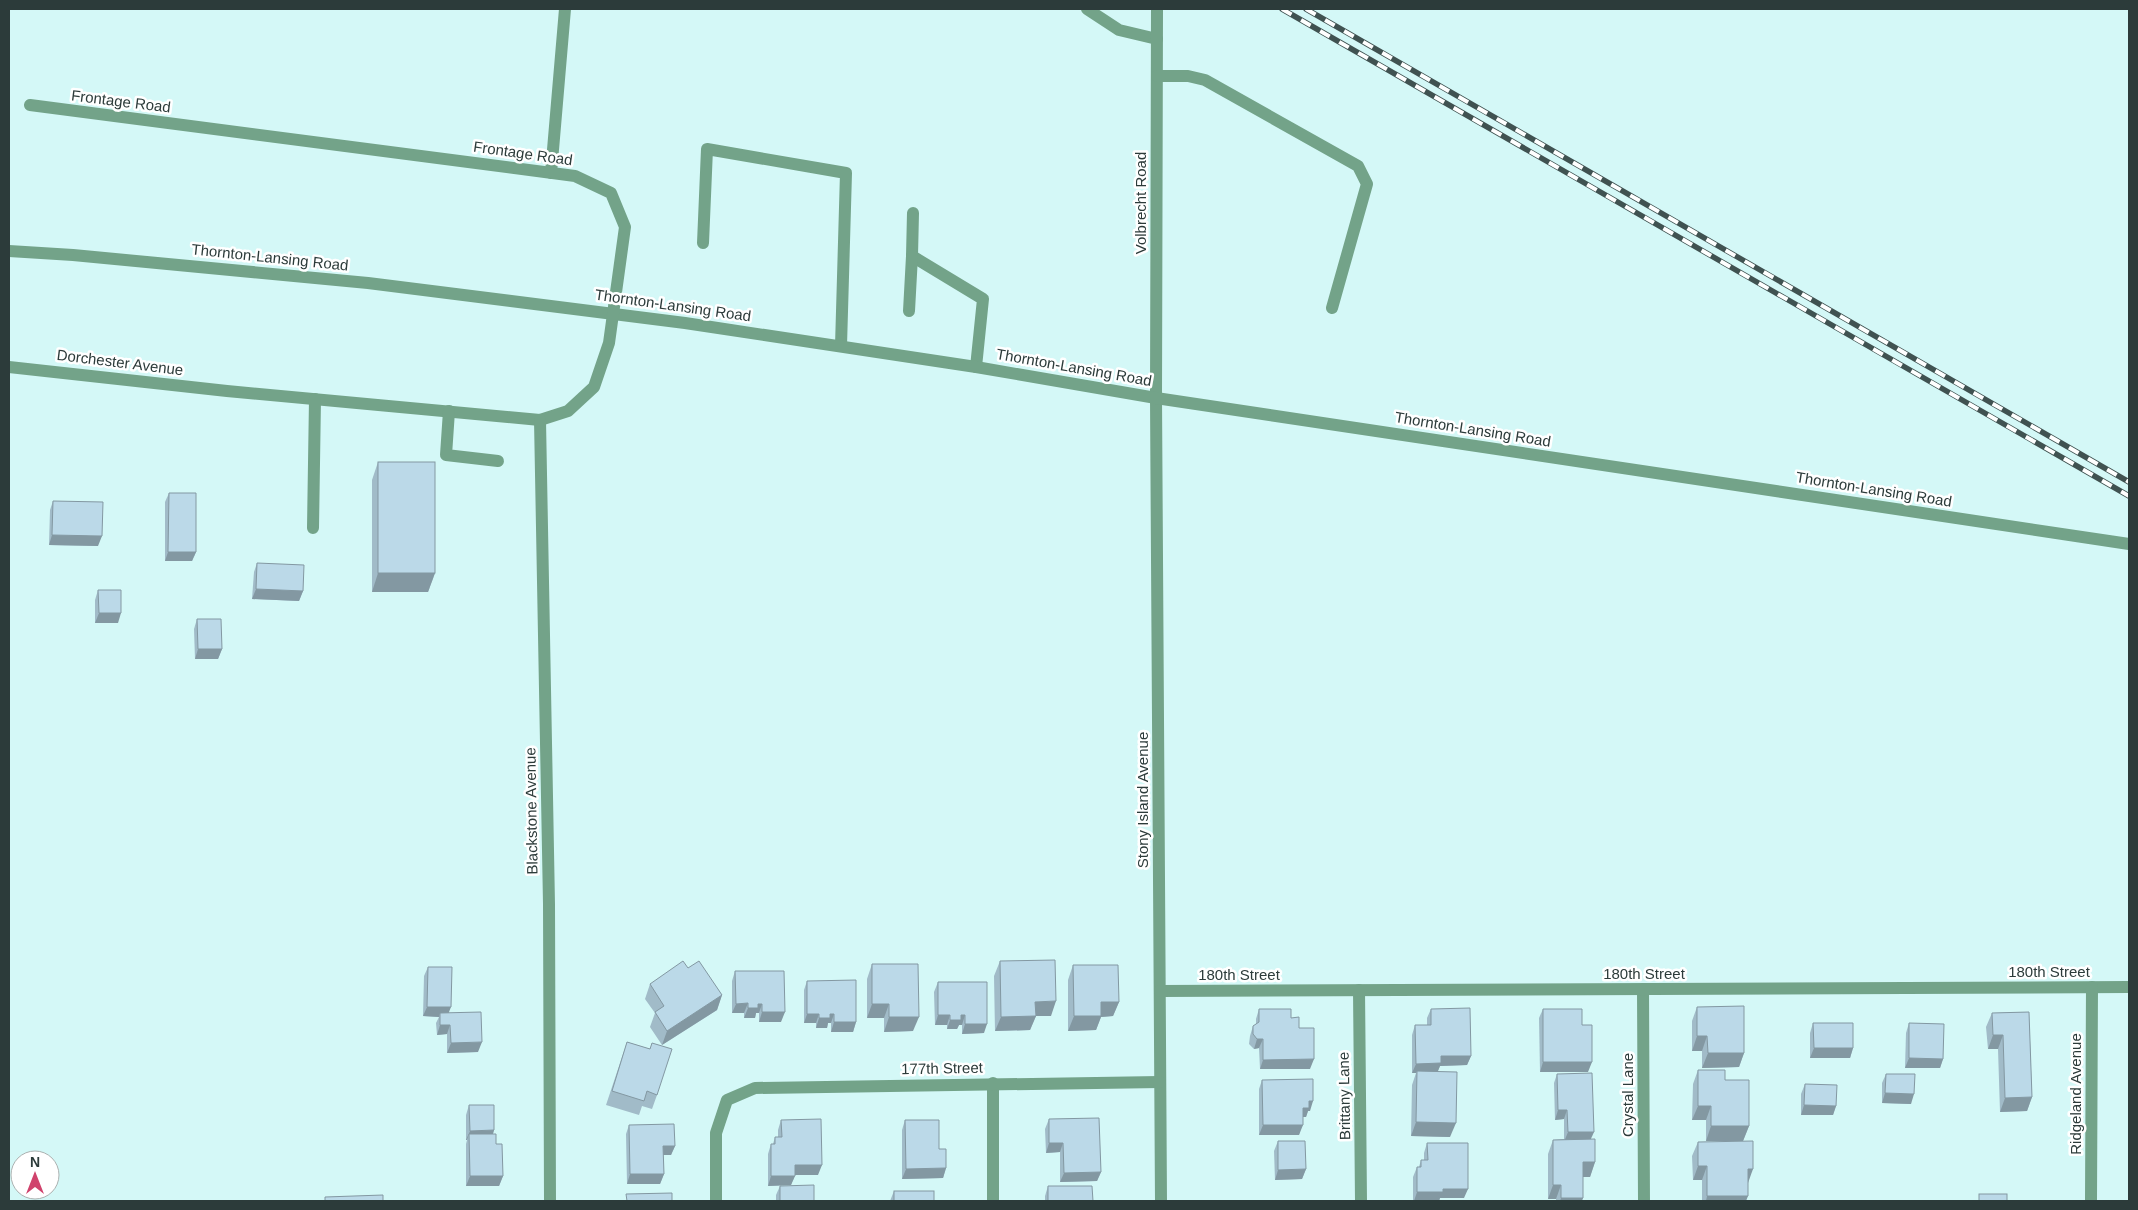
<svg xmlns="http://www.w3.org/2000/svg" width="2138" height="1210" font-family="Arial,sans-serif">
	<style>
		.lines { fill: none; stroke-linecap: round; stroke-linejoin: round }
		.minor { stroke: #73a389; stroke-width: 12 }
		.rail-casing { stroke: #405251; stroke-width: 5.5 }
		.rail { stroke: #fff; stroke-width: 4; stroke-dasharray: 11; stroke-linecap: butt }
		.wall { fill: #a1bbc8 }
		.shaded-wall { fill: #8398a2 }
		.building { fill: #bbd9e8; stroke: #8398a2 }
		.labels { text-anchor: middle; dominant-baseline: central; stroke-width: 5; stroke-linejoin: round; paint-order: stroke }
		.street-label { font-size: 15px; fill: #2c3b3a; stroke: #fff }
	</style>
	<rect width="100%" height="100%" fill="#d4f8f7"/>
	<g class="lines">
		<g class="minor">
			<polyline points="1087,9 1119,30 1157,39"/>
			<polyline points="1157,9 1156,398 1161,1201"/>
			<polyline points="1157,76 1188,76 1205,80 1358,166 1367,184 1332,308"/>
			<polyline points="551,173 565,9"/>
			<polyline points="913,213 912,256 983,299 976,367"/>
			<polyline points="703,243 707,149 846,173 841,346"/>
			<polyline points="9,251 73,255 368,283 685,323 976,367 1156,398 2129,544"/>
			<polyline points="909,311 912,256"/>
			<polyline points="9,367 227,391 540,420 568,411 594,387 609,343 625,227 611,193 575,176 30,105"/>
			<polyline points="449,411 446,455 498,461"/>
			<polyline points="540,420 549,904 550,1201"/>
			<polyline points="313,528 315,399"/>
			<polyline points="1643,989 1644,1201"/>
			<polyline points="1359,990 1361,1201"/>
			<polyline points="1160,991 2129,987"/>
			<polyline points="993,1083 993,1201"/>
			<polyline points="716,1201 716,1133 727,1100 755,1088 1160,1082"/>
			<polyline points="2091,1201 2092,987"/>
		</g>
		<g class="rail-casing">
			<g id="rail">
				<polyline points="1282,9 2129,496"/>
				<polyline points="1306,9 2129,482"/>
			</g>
		</g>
		<use href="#rail" class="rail"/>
	</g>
	<g class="wall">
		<polygon points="378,462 435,573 428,592 372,592 372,480"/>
		<polygon points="169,493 196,552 192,561 165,561 165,502"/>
		<polygon points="53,501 98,546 49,545 50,510"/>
		<polygon points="257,563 303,591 299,601 252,599 254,572"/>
		<polygon points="98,590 118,623 95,623 95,600"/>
		<polygon points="197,619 222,649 218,659 195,659 194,629"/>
		<polygon points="1000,961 1051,1016 1036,1016 1030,1030 995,1031 994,976"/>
		<polygon points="872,964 913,1031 884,1032 884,1018 867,1018 867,979"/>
		<polygon points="1073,965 1119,1002 1113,1016 1101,1017 1096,1030 1068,1031 1068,980"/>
		<polygon points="428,967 449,1013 478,1052 447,1053 447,1034 437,1035 436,1023 439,1017 423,1016 424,976"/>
		<polygon points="688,968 722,995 717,1010 662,1045 650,1027 655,1013 645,999 650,984"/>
		<polygon points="735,971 781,1022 759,1022 759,1013 756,1013 755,1018 744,1018 744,1013 732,1013 732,981"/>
		<polygon points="807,981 856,1022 853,1032 831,1032 831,1023 828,1023 827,1028 816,1028 816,1023 804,1023 804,990"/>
		<polygon points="938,982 984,1033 962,1034 962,1025 959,1025 957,1029 947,1029 947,1025 935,1025 934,992"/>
		<polygon points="1697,1007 1744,1053 1739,1067 1702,1068 1702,1051 1692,1051 1692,1021"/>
		<polygon points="1259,1009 1291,1018 1299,1028 1310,1069 1260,1069 1259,1048 1254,1049 1249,1044 1250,1036 1253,1026 1256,1024 1256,1019"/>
		<polygon points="1431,1009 1471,1056 1467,1065 1440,1066 1438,1071 1450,1137 1411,1136 1412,1085 1416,1073 1412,1073 1412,1035 1415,1025 1427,1025 1427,1018"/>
		<polygon points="1543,1009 1582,1025 1588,1072 1540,1072 1539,1018"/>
		<polygon points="2029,1012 2032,1097 2027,1111 2000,1112 1998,1049 1988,1049 1986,1027 1992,1013"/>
		<polygon points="1813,1023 1853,1048 1850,1058 1810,1058 1810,1033"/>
		<polygon points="1909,1023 1943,1059 1940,1068 1905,1068 1906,1033"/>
		<polygon points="627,1042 650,1049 652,1043 657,1095 652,1109 642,1106 639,1115 606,1105"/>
		<polygon points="1698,1070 1725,1080 1749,1126 1743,1141 1706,1141 1706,1120 1692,1120 1693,1084"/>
		<polygon points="1557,1074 1591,1139 1595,1162 1590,1177 1583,1177 1582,1201 1556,1201 1556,1199 1548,1199 1548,1154 1553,1140 1564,1139 1564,1119 1555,1120 1554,1083"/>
		<polygon points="1886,1074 1911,1104 1882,1103 1882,1083"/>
		<polygon points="1262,1080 1310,1111 1308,1111 1306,1117 1303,1117 1299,1135 1259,1135 1259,1089"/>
		<polygon points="1805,1084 1836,1106 1833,1115 1801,1115 1801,1094"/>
		<polygon points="469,1105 494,1130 493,1134 503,1176 499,1186 466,1186 466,1144 467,1140 466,1140 466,1115"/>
		<polygon points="1049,1119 1101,1172 1097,1181 1060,1182 1060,1152 1046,1153 1045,1129"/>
		<polygon points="781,1120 818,1175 795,1175 791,1185 768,1186 768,1154 771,1144 773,1144 775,1137 778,1137 778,1130"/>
		<polygon points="905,1120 939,1149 946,1168 943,1178 902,1179 902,1130"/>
		<polygon points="629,1125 675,1146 671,1155 663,1155 664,1174 660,1184 627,1184 626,1134"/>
		<polygon points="1278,1141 1306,1169 1302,1179 1275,1180 1274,1151"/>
		<polygon points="1698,1142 1748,1183 1746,1201 1702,1201 1702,1180 1693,1180 1692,1156"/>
		<polygon points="1427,1143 1464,1198 1440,1198 1439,1201 1413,1201 1413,1177 1417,1167 1419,1167 1421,1160 1424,1160 1424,1153"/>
		<polygon points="780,1186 814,1201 776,1201 776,1195"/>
		<polygon points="1048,1186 1093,1201 1045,1201 1045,1196"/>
		<polygon points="894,1191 934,1201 890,1201"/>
	</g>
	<g class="shaded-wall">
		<polygon points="52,535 102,536 98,546 49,545"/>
		<polygon points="168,552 196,552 192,561 165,561"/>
		<polygon points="378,573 435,573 428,592 372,592"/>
		<polygon points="256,589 303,591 299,601 252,599"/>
		<polygon points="99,613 121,613 118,623 95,623"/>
		<polygon points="198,649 222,649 218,659 195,659"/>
		<polygon points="722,995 717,1010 662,1045 667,1031"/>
		<polygon points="1056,1001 1051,1016 1030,1016 1035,1002"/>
		<polygon points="1101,1002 1119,1002 1113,1016 1101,1017 1096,1030 1068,1031 1074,1016"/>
		<polygon points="748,1003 744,1013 732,1013 736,1004"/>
		<polygon points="758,1004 762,1004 759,1013 756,1013 755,1018 744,1018 748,1008"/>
		<polygon points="872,1004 889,1004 884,1018 867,1018"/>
		<polygon points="427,1007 451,1007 447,1017 440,1013 439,1017 423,1016"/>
		<polygon points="762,1012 785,1012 781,1022 759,1022"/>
		<polygon points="807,1014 819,1014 816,1023 804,1023"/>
		<polygon points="830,1014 834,1014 831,1023 828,1023 827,1028 816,1028 819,1018"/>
		<polygon points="938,1015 950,1015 947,1025 935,1025"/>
		<polygon points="961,1015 965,1015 962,1025 959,1025 957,1029 947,1029 950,1020"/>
		<polygon points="1036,1016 1030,1030 995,1031 1001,1017"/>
		<polygon points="889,1017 919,1017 913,1031 884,1032"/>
		<polygon points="834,1022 856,1022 853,1032 831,1032"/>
		<polygon points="965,1024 987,1024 984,1033 962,1034"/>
		<polygon points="440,1025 450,1025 447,1034 437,1035"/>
		<polygon points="1993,1035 2003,1035 1998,1049 1988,1049"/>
		<polygon points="1697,1036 1707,1036 1702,1051 1692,1051"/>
		<polygon points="1257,1039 1263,1039 1259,1048 1254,1049"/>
		<polygon points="482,1042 478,1052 447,1053 451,1043"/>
		<polygon points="1814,1048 1853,1048 1850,1058 1810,1058"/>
		<polygon points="1708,1053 1744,1053 1739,1067 1702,1068"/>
		<polygon points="1441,1056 1471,1056 1467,1065 1440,1066 1437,1073 1417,1071 1416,1073 1412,1073 1416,1064"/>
		<polygon points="1909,1058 1943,1059 1940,1068 1905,1068"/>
		<polygon points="1314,1059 1310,1069 1260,1069 1263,1060"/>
		<polygon points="1543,1062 1592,1062 1588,1072 1540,1072"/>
		<polygon points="1885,1093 1914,1094 1911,1104 1882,1103"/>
		<polygon points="2032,1097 2027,1111 2000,1112 2005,1098"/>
		<polygon points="1309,1101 1313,1101 1310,1111 1308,1111 1306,1117 1299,1117 1303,1108"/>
		<polygon points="1804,1105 1836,1106 1833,1115 1801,1115"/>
		<polygon points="1698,1106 1711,1106 1706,1120 1692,1120"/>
		<polygon points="1558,1110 1567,1110 1564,1119 1555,1120"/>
		<polygon points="1416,1122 1456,1123 1450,1137 1411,1136"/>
		<polygon points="1263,1125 1303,1125 1299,1135 1259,1135"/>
		<polygon points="1711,1126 1749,1126 1743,1141 1706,1141"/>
		<polygon points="494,1130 491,1140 469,1134 467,1140 466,1140 470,1131"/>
		<polygon points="1568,1132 1594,1132 1590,1141 1564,1142"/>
		<polygon points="1049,1143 1063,1143 1060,1152 1046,1153"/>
		<polygon points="663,1146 675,1146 671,1155 660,1155"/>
		<polygon points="1583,1162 1595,1162 1590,1177 1578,1177"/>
		<polygon points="795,1165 822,1165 818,1175 791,1175"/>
		<polygon points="1698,1166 1707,1166 1702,1180 1693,1180"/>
		<polygon points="946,1168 943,1178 902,1179 906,1169"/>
		<polygon points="1306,1169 1302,1179 1275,1180 1278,1170"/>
		<polygon points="1748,1169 1753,1169 1748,1183"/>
		<polygon points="1101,1172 1097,1181 1060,1182 1064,1173"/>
		<polygon points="630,1174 664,1174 660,1184 627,1184"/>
		<polygon points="470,1176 503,1176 499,1186 466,1186"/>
		<polygon points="771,1176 795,1176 791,1185 768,1186"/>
		<polygon points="1553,1185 1561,1185 1556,1199 1548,1199"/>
		<polygon points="1443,1189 1468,1189 1464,1198 1440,1198 1439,1201 1414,1201 1417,1192"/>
		<polygon points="1707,1196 1748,1196 1746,1201 1706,1201"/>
		<polygon points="1561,1198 1583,1198 1582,1201 1560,1201"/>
	</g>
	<g class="building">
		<rect x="378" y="462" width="57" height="111"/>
		<polygon points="169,493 196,493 196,552 168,552"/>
		<polygon points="53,501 103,502 102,536 52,535"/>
		<polygon points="257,563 304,565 303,591 256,589"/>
		<polygon points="98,590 121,590 121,613 99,613"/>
		<polygon points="197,619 221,619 222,649 198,649"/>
		<polygon points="1055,960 1056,1001 1035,1002 1036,1016 1001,1017 1000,961"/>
		<polygon points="683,961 688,968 699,961 722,995 667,1031 655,1012 664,1006 650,984"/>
		<polygon points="872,964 918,964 919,1017 889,1017 889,1004 872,1004"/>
		<polygon points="1073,965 1118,965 1119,1002 1101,1002 1101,1016 1074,1016"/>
		<polygon points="428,967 452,967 451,1007 427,1007"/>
		<polygon points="735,971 784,971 785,1012 762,1012 762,1004 758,1004 758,1008 748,1008 748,1003 736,1004"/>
		<polygon points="856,980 856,1022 834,1022 834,1014 830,1014 830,1018 819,1018 819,1014 807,1014 807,981"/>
		<polygon points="938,982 987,982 987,1024 965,1024 965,1015 961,1015 961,1020 950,1020 950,1015 938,1015"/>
		<polygon points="1744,1006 1744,1053 1708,1053 1707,1036 1697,1036 1697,1007"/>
		<polygon points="1470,1008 1471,1056 1441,1056 1441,1063 1416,1064 1415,1025 1431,1025 1431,1009"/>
		<polygon points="1259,1009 1291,1009 1291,1018 1299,1017 1299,1028 1314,1028 1314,1059 1263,1060 1263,1039 1257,1039 1253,1034 1253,1026 1259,1022"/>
		<polygon points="1543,1009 1582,1009 1582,1025 1592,1025 1592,1062 1543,1062"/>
		<polygon points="481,1012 482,1042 451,1043 450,1025 440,1025 440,1013"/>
		<polygon points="2029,1012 2032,1097 2005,1098 2003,1035 1993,1035 1992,1013"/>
		<polygon points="1813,1023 1853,1023 1853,1048 1814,1048"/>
		<polygon points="1909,1023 1944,1024 1943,1059 1909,1058"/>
		<polygon points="627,1042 650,1049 652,1043 672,1049 657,1095 647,1091 644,1101 612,1091"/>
		<polygon points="1698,1070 1725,1070 1725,1080 1749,1080 1749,1126 1711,1126 1711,1106 1698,1106"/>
		<polygon points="1417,1071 1457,1072 1456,1123 1416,1122"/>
		<polygon points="1592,1073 1594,1132 1568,1132 1567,1110 1558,1110 1557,1074"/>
		<polygon points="1886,1074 1915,1074 1914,1094 1885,1093"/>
		<polygon points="1313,1079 1313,1101 1309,1101 1309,1108 1303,1108 1303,1125 1263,1125 1262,1080"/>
		<polygon points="1805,1084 1837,1085 1836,1106 1804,1105"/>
		<polygon points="469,1105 494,1105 494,1130 470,1131"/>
		<polygon points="1099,1118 1101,1172 1064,1173 1063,1143 1049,1143 1049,1119"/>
		<polygon points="821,1119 822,1165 795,1165 795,1176 771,1176 771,1144 775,1144 775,1137 782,1137 781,1120"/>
		<polygon points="905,1120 939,1120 939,1149 946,1149 946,1168 906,1169"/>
		<polygon points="674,1124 675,1146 663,1146 664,1174 630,1174 629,1125"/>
		<polygon points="469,1134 496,1134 496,1144 502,1144 503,1176 470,1176"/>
		<polygon points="1595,1139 1595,1162 1583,1162 1583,1198 1561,1198 1561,1185 1553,1185 1553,1140"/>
		<polygon points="1278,1141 1305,1141 1306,1169 1278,1170"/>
		<polygon points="1753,1141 1753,1169 1748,1169 1748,1196 1707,1196 1707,1166 1698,1166 1698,1142"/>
		<polygon points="1427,1143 1468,1143 1468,1189 1443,1189 1443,1192 1417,1192 1417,1167 1421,1167 1421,1160 1428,1160"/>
		<polygon points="814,1185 814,1201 780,1201 780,1186"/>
		<polygon points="1048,1186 1092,1186 1093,1201 1048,1201"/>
		<rect x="894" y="1191" width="40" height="10"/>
		<polygon points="672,1193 672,1201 627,1201 626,1194"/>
		<rect x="1979" y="1194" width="28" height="7"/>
		<polygon points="383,1195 383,1201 325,1201 325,1197"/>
	</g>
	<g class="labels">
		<g class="street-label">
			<text transform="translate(121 101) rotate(7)">Frontage Road</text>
			<text transform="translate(523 153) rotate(8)">Frontage Road</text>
			<text transform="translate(1140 203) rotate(-90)">Volbrecht Road</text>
			<text transform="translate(270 257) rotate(6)">Thornton-Lansing Road</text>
			<text transform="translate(673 305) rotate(8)">Thornton-Lansing Road</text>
			<text transform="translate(120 362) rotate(7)">Dorchester Avenue</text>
			<text transform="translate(1074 367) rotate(10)">Thornton-Lansing Road</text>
			<text transform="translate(1473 429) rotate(9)">Thornton-Lansing Road</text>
			<text transform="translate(1874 489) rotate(9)">Thornton-Lansing Road</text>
			<text transform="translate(1142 800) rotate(-90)">Stony Island Avenue</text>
			<text transform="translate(531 811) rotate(-91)">Blackstone Avenue</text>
			<text x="2049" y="971">180th Street</text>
			<text x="1644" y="973">180th Street</text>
			<text x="1239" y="974">180th Street</text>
			<text transform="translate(942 1068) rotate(-1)">177th Street</text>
			<text transform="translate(2075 1094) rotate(-90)">Ridgeland Avenue</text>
			<text transform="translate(1627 1095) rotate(-90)">Crystal Lane</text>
			<text transform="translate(1344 1096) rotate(-91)">Brittany Lane</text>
		</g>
	</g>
	<rect width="2138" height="1210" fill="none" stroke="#2c3b3a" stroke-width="20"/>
	<g transform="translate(35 1175)"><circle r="24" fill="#ffffff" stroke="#abb1b0"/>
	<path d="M0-4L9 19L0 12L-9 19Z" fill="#d0426c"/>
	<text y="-8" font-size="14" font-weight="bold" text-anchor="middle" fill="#2c3b3a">N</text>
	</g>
</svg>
